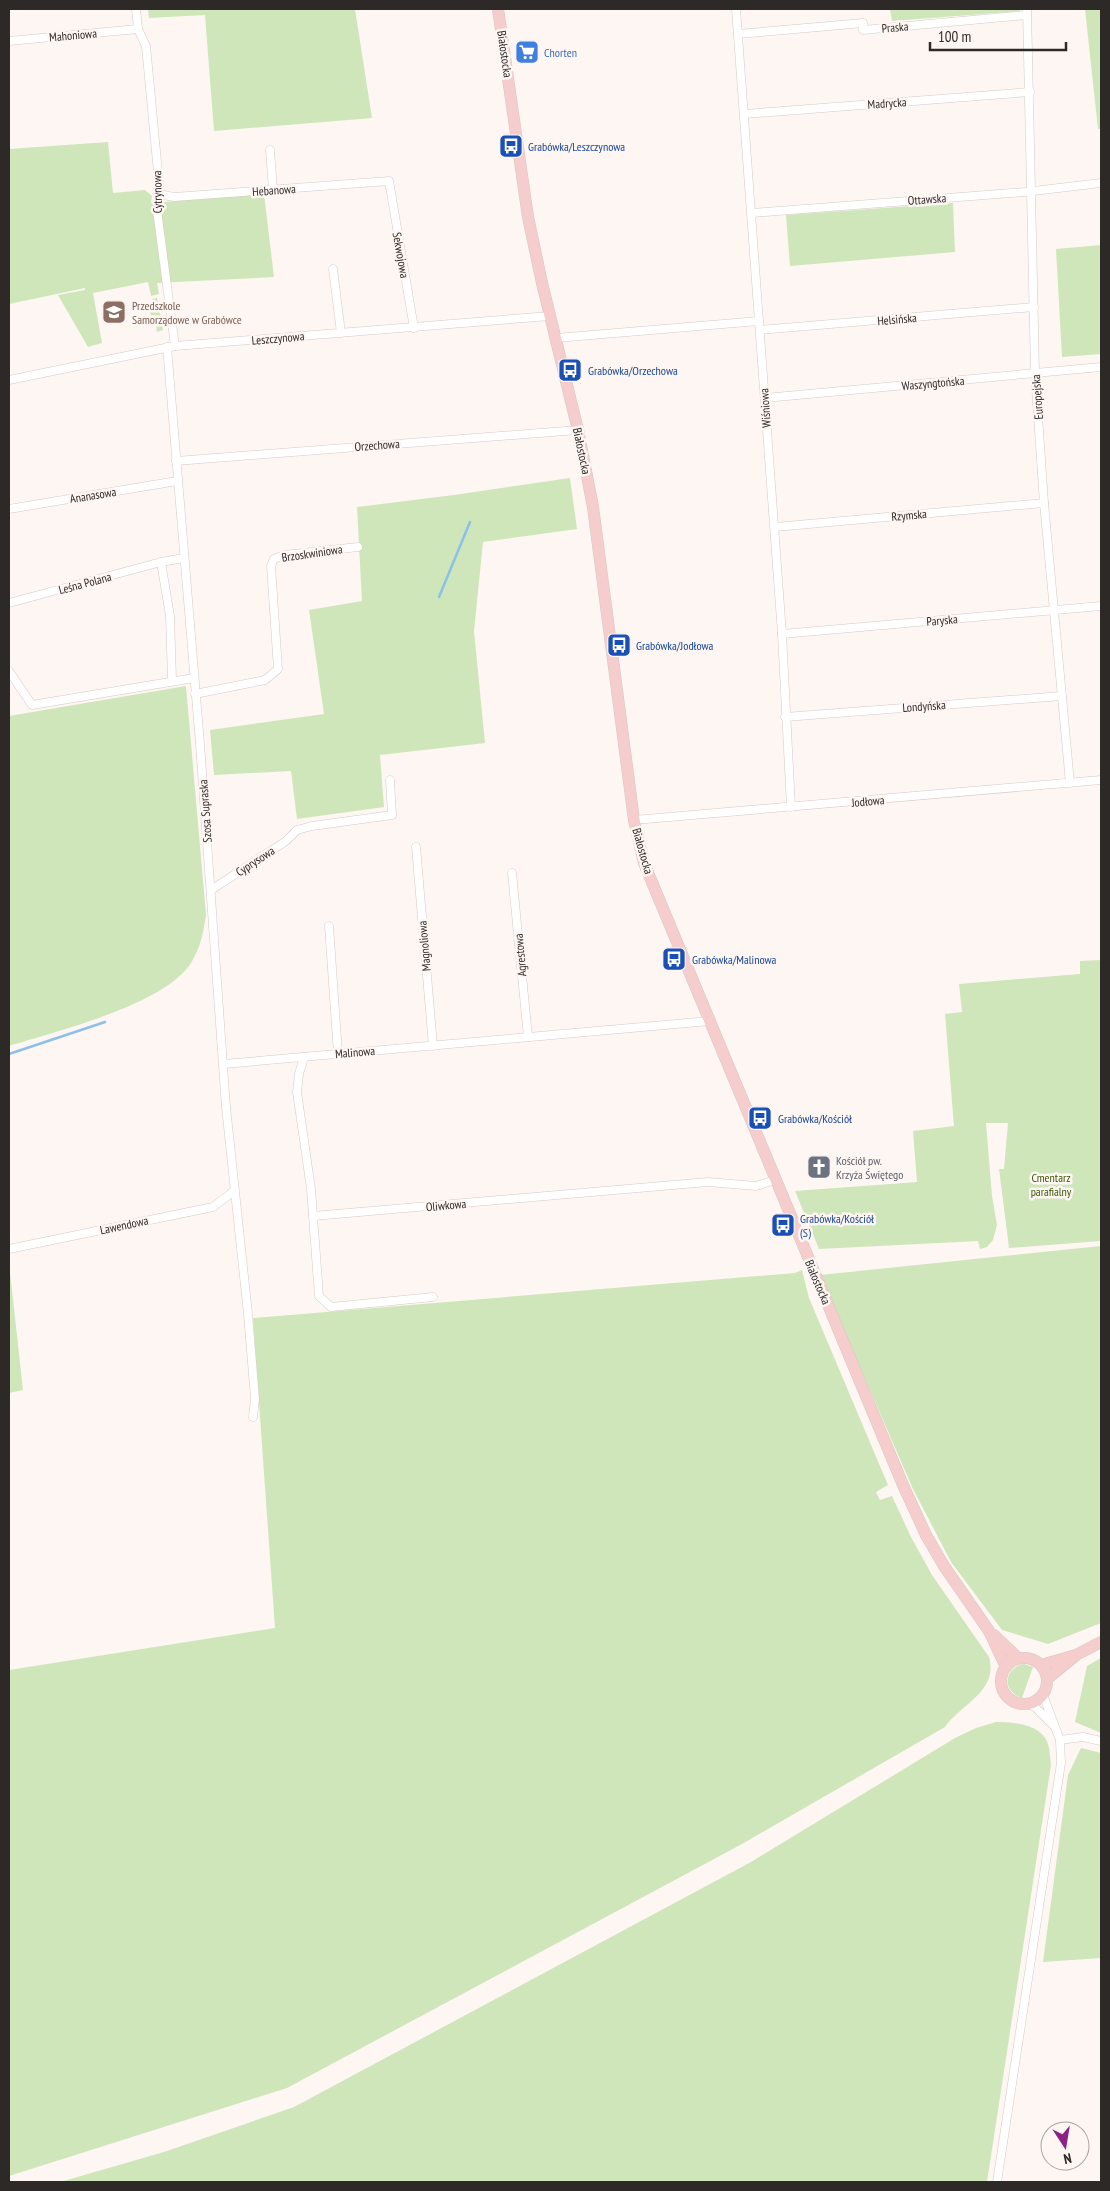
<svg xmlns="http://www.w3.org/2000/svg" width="1110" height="2191" font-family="'PT Sans Narrow',sans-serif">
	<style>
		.green { fill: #cfe6ba }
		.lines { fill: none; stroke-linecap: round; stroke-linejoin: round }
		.stream { stroke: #8cc0ea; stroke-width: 2.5 }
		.street-casing { stroke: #d5c9c4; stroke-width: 9 }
		.secondary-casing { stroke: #d5c9c4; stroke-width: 12 }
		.street { stroke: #fff; stroke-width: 8 }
		.secondary { stroke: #f4cdcc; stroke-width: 11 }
		.labels { text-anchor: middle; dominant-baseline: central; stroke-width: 5; stroke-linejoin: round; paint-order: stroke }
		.street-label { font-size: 12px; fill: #2d2927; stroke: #fef6f3 }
		.shop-label { font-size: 12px; fill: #366cbe; stroke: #fef6f3; text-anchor: start }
		.transit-label { font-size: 12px; fill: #164399; stroke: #fef6f3; text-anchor: start }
		.education-label { font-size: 12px; fill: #785e54; stroke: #fef6f3; text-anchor: start }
		.worship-label { font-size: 12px; fill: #5b616d; stroke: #fef6f3; text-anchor: start }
		.park-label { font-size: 12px; fill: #375704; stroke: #fef6f3 }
	</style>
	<rect width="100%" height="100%" fill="#fef6f3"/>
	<g class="green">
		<polygon points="148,9 355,9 372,118 214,131 205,15 149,18"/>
		<polygon points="890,9 1020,9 1020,11 892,21"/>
		<polygon points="1085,9 1101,9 1101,129 1098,129"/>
		<polygon points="108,142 113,193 145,190 152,196 151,203 264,194 274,277 157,283 159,294 151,296 148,282 93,293 102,343 88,347 58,295 85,290 85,288 9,304 9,149"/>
		<polygon points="953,203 955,252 790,266 786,215"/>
		<polygon points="1101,245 1101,354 1062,357 1056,249"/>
		<polygon points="157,298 163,330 157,332 155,315 151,315 149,309 153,308 152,299"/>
		<polygon points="570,478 577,529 483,542 474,631 485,743 380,755 384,807 297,819 291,771 214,775 210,730 324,714 309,610 362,601 357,507 454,495"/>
		<path d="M186 686 206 915C203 933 201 947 191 963 164 1005 57 1031 9 1046V716Z"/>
		<polygon points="1101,960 1101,1241 1009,1248 999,1169 1004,1169 1008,1123 986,1123 992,1196 997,1225 993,1240 987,1247 980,1249 978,1241 819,1249 795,1191 917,1182 913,1131 954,1126 945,1014 962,1012 959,984 1080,974 1080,961"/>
		<polygon points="1101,1246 1101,1623 1048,1644 1002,1630 951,1562 913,1489 820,1275"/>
		<polygon points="9,1263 23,1390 9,1393"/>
		<path d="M802 1270 809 1298 888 1485 876 1492 880 1500 892 1496 911 1537 932 1575 989 1657C999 1691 961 1704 945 1727L742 1844 287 2088 9 2176V1670L275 1628 253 1318 795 1273Z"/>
		<polygon points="1101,1658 1101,1733 1075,1722 1087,1666"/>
		<path d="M1024 1664 1033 1667 1022 1698C1002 1692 1003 1668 1024 1664Z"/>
		<path d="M996 1722C1013 1722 1042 1724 1048 1744 1050 1750 1050 1758 1051 1765L987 2182H60L164 2152 294 2107 751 1862 955 1738 976 1728Z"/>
		<polygon points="1081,1748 1101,1753 1101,1958 1043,1962 1068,1775"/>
	</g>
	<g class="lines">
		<g class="stream">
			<polyline points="439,597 470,522"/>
			<polyline points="9,1054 105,1022"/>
		</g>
		<g class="street-casing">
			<g id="street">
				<path d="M136 9 138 29 146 46 159 183C159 195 156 206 158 218L175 346"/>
				<polyline points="736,9 782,634 791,807"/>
				<polyline points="1027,9 1035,373 1044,503 1070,783"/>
				<polyline points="738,34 863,23 863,30 1027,15"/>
				<polyline points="9,41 138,29"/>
				<polyline points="744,114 1030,92"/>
				<polyline points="270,150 273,190"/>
				<polyline points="159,194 174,197 389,181 414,328"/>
				<polyline points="752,213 1025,192 1101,183"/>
				<polyline points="333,269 341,333"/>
				<polyline points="760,330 1034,307"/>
				<polyline points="556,338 759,321"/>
				<polyline points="167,347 200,744 226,1107 248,1314 255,1399 253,1417"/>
				<polyline points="9,380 175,346 550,316"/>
				<polyline points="765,398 1101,367"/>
				<polyline points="176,461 578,430"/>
				<polyline points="9,509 177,481"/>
				<polyline points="775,527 1044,503"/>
				<polyline points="9,603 161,562"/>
				<polyline points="782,634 1101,606"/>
				<polyline points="9,671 32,705 194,678"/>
				<polyline points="172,680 170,616 161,562 184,558"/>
				<polyline points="195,694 265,680 278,669 271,566 274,559 284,555 358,547"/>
				<polyline points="785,717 1062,696"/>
				<polyline points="634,820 1101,780"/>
				<polyline points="416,847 433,1046"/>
				<polyline points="512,873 528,1037"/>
				<polyline points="211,890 286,841 297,830 312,826 392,815 390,780"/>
				<polyline points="329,926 338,1054"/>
				<polyline points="304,1057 299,1074 297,1092 311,1189 319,1296 331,1307 433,1297"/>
				<polyline points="224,1064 710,1021"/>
				<polyline points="313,1216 708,1182 756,1186 775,1180"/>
				<polyline points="9,1249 213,1207 234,1191"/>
				<polyline points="1028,1704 1035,1707 1055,1727"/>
				<polyline points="1060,1740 1083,1737 1101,1741"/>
				<polyline points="997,2182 1061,1763 1060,1740 1043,1695"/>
			</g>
		</g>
		<g class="secondary-casing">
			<g id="secondary">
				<polyline points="498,9 528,217 542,283 578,430 593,507 634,820 644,863 903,1485 926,1535 944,1566 989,1631 1006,1667"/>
				<polyline points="994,1635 1018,1658"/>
				<circle cx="1024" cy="1681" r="23"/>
				<polyline points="1041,1665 1076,1655 1101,1642"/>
				<polyline points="1048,1678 1075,1656"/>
			</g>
		</g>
		<use href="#street" class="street"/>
		<use href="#secondary" class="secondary"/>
	</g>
	<defs>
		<g id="supermarket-square" transform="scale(1.25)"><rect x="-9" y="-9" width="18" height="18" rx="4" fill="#3f7fe0" stroke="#fef6f3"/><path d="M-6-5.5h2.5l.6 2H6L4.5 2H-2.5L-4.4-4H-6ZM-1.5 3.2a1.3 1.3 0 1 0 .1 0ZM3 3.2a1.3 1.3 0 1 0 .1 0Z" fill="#fff"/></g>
		<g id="bus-square" transform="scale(1.25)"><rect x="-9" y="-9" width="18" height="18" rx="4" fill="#1a4fb4" stroke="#fef6f3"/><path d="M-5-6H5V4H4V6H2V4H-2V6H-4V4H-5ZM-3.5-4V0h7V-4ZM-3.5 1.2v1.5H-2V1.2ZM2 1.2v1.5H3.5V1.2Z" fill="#fff"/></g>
		<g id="school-square" transform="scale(1.25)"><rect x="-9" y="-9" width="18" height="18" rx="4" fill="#8d6e63" stroke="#fef6f3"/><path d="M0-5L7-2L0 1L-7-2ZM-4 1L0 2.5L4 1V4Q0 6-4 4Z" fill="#fff"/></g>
		<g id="church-square" transform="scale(1.25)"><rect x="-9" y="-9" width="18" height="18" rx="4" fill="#6b7280" stroke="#fef6f3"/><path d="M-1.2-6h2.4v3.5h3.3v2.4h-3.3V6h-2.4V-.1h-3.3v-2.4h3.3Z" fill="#fff"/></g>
	</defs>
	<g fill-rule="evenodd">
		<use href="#supermarket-square" x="527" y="52"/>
		<use href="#bus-square" x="511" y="146"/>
		<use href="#school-square" x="114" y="312"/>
		<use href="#bus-square" x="570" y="370"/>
		<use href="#bus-square" x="619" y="645"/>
		<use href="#bus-square" x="674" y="959"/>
		<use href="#bus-square" x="760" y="1118"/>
		<use href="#church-square" x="819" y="1167"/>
		<use href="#bus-square" x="783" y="1225"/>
	</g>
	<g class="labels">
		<g class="street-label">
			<text transform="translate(895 27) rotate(-5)">Praska</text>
			<text transform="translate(73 35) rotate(-5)">Mahoniowa</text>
			<text transform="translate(505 54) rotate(82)">Białostocka</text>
			<text transform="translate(887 103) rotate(-4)">Madrycka</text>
			<text transform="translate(274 190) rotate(-4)">Hebanowa</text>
			<text transform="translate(157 192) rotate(-91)">Cytrynowa</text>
			<text transform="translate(927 199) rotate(-4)">Ottawska</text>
			<text transform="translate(401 255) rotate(80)">Sekwojowa</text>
			<text transform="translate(897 319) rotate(-5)">Helsińska</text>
			<text transform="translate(278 338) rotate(-5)">Leszczynowa</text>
			<text transform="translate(933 383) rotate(-5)">Waszyngtońska</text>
			<text transform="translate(1037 397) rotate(-94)">Europejska</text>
			<text transform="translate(765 408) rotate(-94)">Wiśniowa</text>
			<text transform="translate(377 445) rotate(-4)">Orzechowa</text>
			<text transform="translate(582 451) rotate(78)">Białostocka</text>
			<text transform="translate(93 495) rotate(-9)">Ananasowa</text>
			<text transform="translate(909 515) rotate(-5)">Rzymska</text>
			<text transform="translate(312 553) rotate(-8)">Brzoskwiniowa</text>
			<text transform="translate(85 583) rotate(-15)">Leśna Polana</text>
			<text transform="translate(942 620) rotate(-5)">Paryska</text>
			<text transform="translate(924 706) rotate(-4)">Londyńska</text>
			<text transform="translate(868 801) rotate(-5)">Jodłowa</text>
			<text transform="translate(205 811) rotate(-94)">Szosa Supraska</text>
			<text transform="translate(643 851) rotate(74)">Białostocka</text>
			<text transform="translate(255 861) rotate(-33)">Cyprysowa</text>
			<text transform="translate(424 946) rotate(-95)">Magnoliowa</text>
			<text transform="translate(520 955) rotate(-95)">Agrestowa</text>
			<text transform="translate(355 1052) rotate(-5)">Malinowa</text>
			<text transform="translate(446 1205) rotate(-5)">Oliwkowa</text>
			<text transform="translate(124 1225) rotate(-12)">Lawendowa</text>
			<text transform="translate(818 1282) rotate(67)">Białostocka</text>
		</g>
		<g class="shop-label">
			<text x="544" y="52">Chorten</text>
		</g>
		<g class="transit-label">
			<text x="528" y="146">Grabówka/Leszczynowa</text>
			<text x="588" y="370">Grabówka/Orzechowa</text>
			<text x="636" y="645">Grabówka/Jodłowa</text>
			<text x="692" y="959">Grabówka/Malinowa</text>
			<text x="778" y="1118">Grabówka/Kościół</text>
			<text x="800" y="1218">Grabówka/Kościół<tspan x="800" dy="14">(S)</tspan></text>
		</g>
		<g class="education-label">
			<text x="132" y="305">Przedszkole<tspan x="132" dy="14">Samorządowe w Grabówce</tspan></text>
		</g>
		<g class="worship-label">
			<text x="836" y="1160">Kościół pw.<tspan x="836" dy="14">Krzyża Świętego</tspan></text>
		</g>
		<g class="park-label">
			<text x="1051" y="1177">Cmentarz<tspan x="1051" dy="14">parafialny</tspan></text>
		</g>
	</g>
	<rect width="1110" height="2191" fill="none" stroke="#2d2927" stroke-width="20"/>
	<g transform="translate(1065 2146) rotate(168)"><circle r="24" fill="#fef6f3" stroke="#aaa4a1"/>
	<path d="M0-4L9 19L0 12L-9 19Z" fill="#8b2186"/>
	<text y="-8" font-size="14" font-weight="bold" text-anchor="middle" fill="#2d2927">N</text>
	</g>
	<path d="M930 42v8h136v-8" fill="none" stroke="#2d2927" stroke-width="2.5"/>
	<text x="938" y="42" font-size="15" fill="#2d2927" stroke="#fef6f3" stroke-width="4" paint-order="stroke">100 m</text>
</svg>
